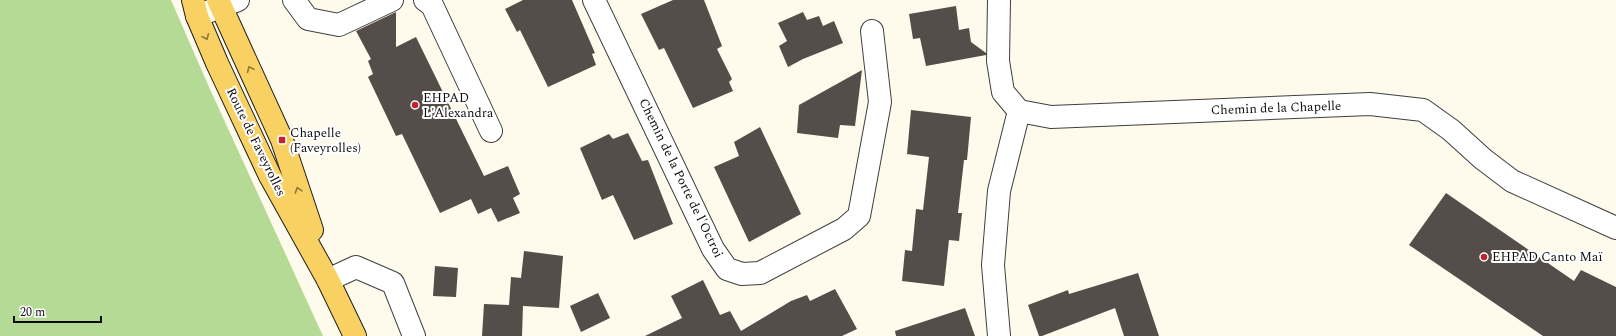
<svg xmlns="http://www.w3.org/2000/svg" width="1616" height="336" font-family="Spectral,serif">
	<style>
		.forest { fill: #b5da95 }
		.building { fill: #554d49 }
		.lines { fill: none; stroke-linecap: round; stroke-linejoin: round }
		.minor-casing { stroke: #3f3f3f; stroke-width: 24 }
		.major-casing { stroke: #1d1d1d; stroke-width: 24 }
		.minor { stroke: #fff; stroke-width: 22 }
		.major { stroke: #f9d162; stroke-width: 22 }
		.oneway { stroke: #8e783b }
		.poi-dot { fill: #bd242f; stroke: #fff; stroke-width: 1.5 }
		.labels { text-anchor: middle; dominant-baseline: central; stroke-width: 4; stroke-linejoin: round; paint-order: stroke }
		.poi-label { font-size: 13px; fill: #0c0c0c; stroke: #fff; text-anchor: start }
		.street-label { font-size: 13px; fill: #0c0c0c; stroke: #fff }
	</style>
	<rect width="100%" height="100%" fill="#fffbec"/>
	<polygon class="forest" points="0,0 171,0 209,87 323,336 0,336"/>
	<g class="building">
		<polygon points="523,0 572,0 595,53 592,54 596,65 548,87 520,30 517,32 505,9"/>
		<polygon points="673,0 704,0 722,46 717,49 732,79 729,82 733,91 693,108 664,48 659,50 641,14"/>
		<polygon points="956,6 959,30 969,28 971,42 986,53 986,55 926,66 920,38 913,39 909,14"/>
		<polygon points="396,12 396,47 416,37 484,176 508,166 520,194 513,198 520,213 498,222 491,208 478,214 471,199 440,213 402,134 396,136 368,77 373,74 368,61 371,59 356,31"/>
		<polygon points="803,12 807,20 819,16 823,26 834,21 843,43 803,59 788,67 779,46 787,41 778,23"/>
		<polygon points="862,70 855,126 840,125 838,138 797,133 799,105"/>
		<polygon points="911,110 971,117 967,160 964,160 958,213 962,213 959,241 949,240 944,286 902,281 905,250 912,251 916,209 923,210 929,157 907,154"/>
		<polygon points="760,127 801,214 749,242 714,167 739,156 734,142"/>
		<polygon points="628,133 642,161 648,160 673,224 634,240 613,195 602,200 580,148 609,134 613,139"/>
		<polygon points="1446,193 1574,281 1581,270 1616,287 1616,336 1543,336 1409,245"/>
		<polygon points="524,251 563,256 559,308 523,306 522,336 482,336 484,304 509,305 511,277 521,278"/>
		<polygon points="435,266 458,268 456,297 433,296"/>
		<polygon points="1138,273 1159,336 1124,336 1115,308 1042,336 1039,336 1028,305 1068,290 1069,294"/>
		<polygon points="703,280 720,315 730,311 741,331 791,301 807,295 810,301 835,289 857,329 842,336 645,336 682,318 671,296"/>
		<polygon points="598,293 610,318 581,332 570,306"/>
		<polygon points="965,308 975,336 896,336 895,331"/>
	</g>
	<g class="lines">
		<g class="minor-casing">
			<g id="minor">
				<polyline points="294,0 308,19 339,25 392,0"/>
				<polyline points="425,0 432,5 491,131"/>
				<polyline points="594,0 713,249 727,269 742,274 760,273 844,229 859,216 880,102 872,31"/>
				<polyline points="999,0 998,61 1003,92 1019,111 1051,117 1370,104 1423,110 1451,130 1483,159 1512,181 1616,228"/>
				<polyline points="197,16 238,0"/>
				<polyline points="328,280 356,267 393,283 414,336"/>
				<polyline points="999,336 993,265 999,191 1019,111"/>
			</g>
		</g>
		<g class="major-casing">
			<g id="major">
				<polyline points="193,0 197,16 217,63 270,176 328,280 355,336"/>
				<polyline points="218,0 282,140 312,230"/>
			</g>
		</g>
		<use href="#minor" class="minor"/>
		<use href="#major" class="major"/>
	</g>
	<defs><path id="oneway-chevron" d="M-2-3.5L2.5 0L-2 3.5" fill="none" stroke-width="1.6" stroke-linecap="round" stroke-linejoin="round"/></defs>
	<g class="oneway">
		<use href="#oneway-chevron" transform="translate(206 37) rotate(67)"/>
		<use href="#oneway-chevron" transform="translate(250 69) rotate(-114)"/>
		<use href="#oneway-chevron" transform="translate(298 190) rotate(-108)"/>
	</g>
	<g class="poi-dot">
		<circle cx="415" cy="105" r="4"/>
		<rect x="278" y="136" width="8" height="8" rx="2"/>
		<circle cx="1484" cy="257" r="4"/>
	</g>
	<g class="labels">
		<g class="poi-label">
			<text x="423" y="98">EHPAD<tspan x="423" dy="15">L'Alexandra</tspan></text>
			<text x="290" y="133">Chapelle<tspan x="290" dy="15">(Faveyrolles)</tspan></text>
			<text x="1492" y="257">EHPAD Canto Maï</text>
		</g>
		<g class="street-label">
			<text transform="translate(1276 108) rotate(-2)">Chemin de la Chapelle</text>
			<text transform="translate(256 142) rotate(64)">Route de Faveyrolles</text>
			<text transform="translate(681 178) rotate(64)">Chemin de la Porte de l'Octroi</text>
		</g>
	</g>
	<path d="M14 316v6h87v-6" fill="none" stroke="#0c0c0c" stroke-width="2"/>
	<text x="20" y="316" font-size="12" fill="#0c0c0c" stroke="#ffffff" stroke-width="3" paint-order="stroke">20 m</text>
</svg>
